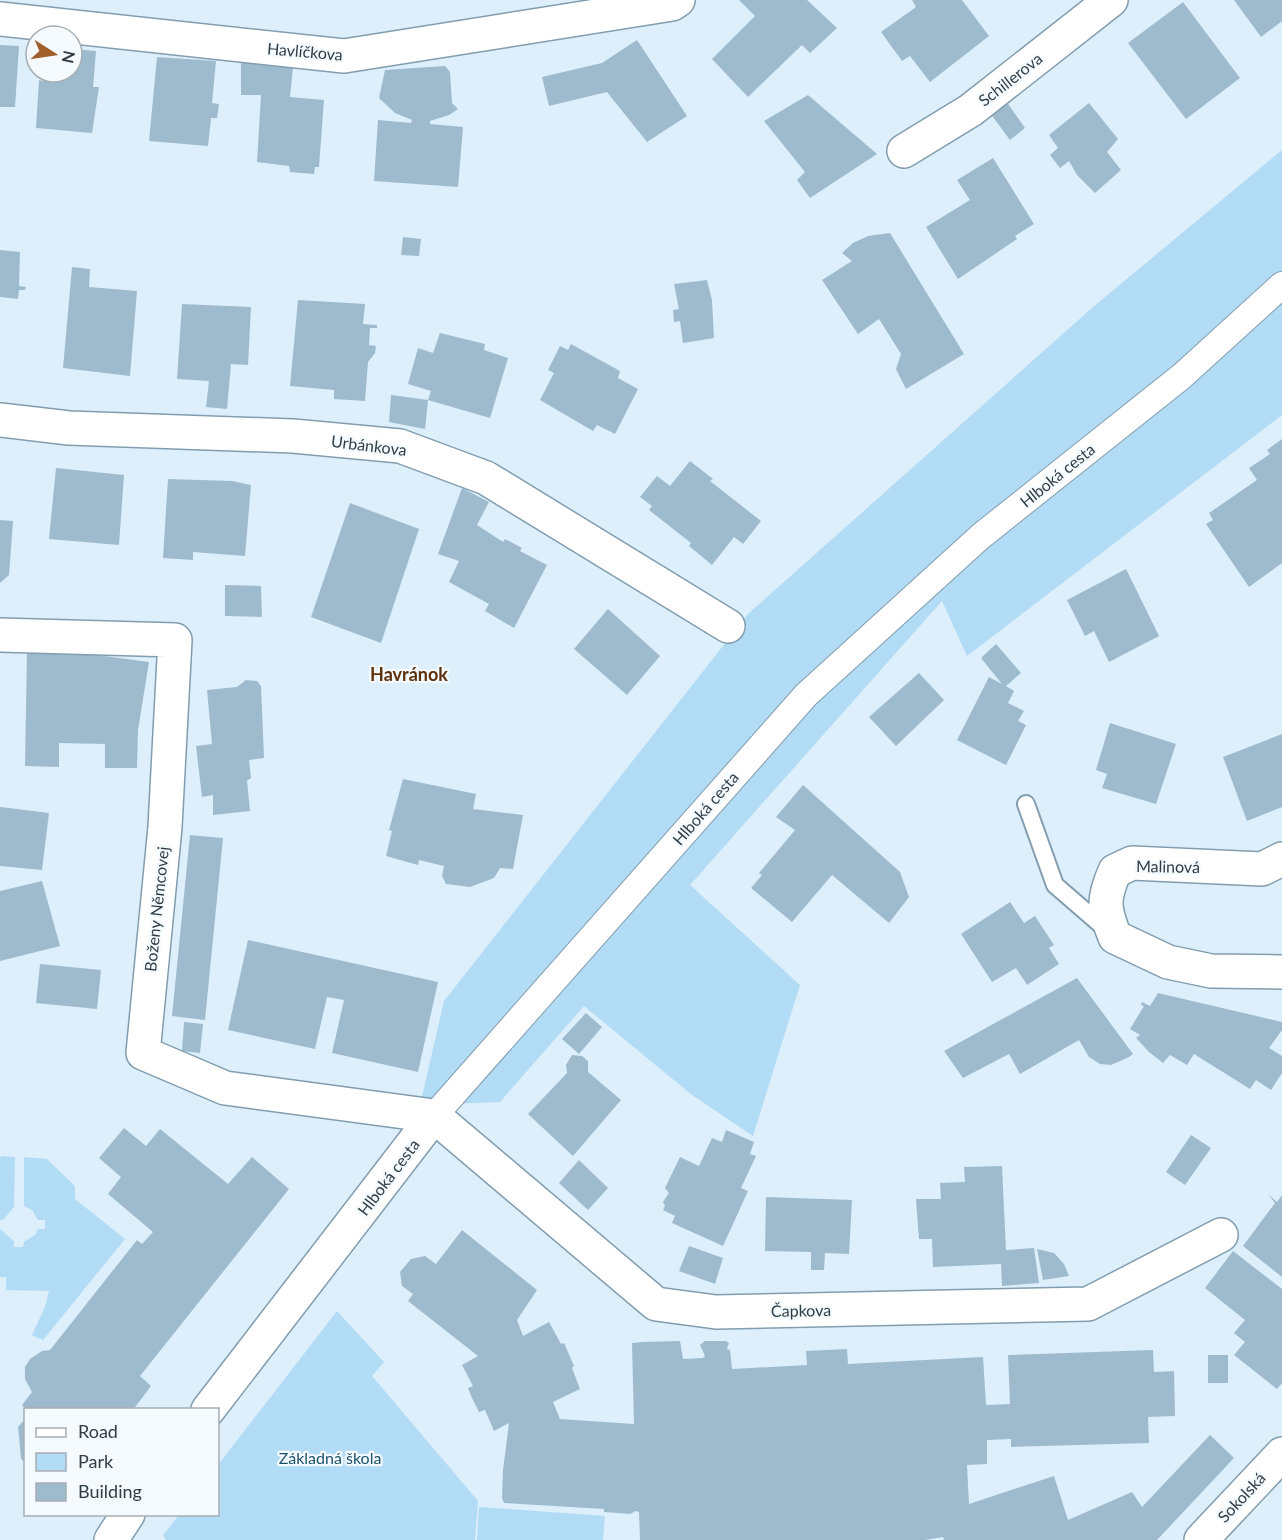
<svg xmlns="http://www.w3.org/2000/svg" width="1282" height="1540" font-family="Lato,sans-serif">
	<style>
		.green { fill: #b2dbf5 }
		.building { fill: #9ebbce }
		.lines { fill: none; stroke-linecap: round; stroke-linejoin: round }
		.service-casing { stroke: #819daf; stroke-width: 20 }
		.pedestrian-casing { stroke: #819daf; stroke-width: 28 }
		.minor-casing { stroke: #819daf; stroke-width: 36 }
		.service { stroke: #fff; stroke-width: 16 }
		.pedestrian { stroke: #fff; stroke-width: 26 }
		.minor { stroke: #fff; stroke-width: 33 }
		.labels { text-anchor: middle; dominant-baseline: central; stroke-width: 4.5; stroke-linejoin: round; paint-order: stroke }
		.street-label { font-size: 16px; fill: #313d45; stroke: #f4fafe }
		.park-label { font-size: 16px; fill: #1c526e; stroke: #f4fafe }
		.neighbourhood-label { font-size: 18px; font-weight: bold; fill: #5d310b; stroke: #f4fafe }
	</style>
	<rect width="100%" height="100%" fill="#ddeffb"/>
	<g class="green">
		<polygon points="1282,150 1282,415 967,656 942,601 690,885 800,985 753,1136 692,1095 584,1006 500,1102 420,1105 444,1001 748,614 1093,307"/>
		<polygon points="3,1156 15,1157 14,1207 3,1220 0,1220 0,1157"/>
		<polygon points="24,1157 47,1159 75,1186 75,1199 125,1239 43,1340 32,1335 45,1307 49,1291 6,1290 6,1277 0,1277 0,1229 14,1241 14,1247 23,1247 24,1242 35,1235 38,1229 45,1229 45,1220 38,1220 32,1210 24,1206"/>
		<polygon points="337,1311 384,1362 372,1376 478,1501 475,1540 166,1540 163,1535 179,1515 218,1514 218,1465"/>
		<polygon points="479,1507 605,1516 603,1540 477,1540"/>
	</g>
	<g class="building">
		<polygon points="739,0 807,0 837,28 810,53 802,45 748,97 712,59 755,16"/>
		<polygon points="912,0 962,0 989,36 930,82 910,56 902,61 881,32 916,7"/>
		<polygon points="1234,0 1282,0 1282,21 1261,37"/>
		<polygon points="1183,2 1240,78 1186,119 1128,43"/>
		<polygon points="637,40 687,116 647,142 607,92 549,106 542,77 602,63"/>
		<polygon points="0,45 19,46 15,107 0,107"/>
		<polygon points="72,49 96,51 93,87 99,87 92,133 36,128 39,80 43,81 43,72 72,72"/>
		<polygon points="157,57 216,61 212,103 219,104 217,118 211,118 208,146 149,141"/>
		<polygon points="241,60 293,68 290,97 324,100 319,167 315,167 314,174 290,172 289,166 257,162 261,95 241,95"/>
		<polygon points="445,66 450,72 452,103 458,109 449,115 430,121 430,124 463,127 458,187 374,181 378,120 411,123 412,120 395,113 379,98 385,70"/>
		<polygon points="808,95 877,154 810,198 797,180 805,172 764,121"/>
		<polygon points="1006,101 1025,128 1010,140 990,113"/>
		<polygon points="1089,103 1118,139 1107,152 1121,170 1095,193 1077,175 1069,161 1060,168 1050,155 1058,148 1049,135"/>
		<polygon points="993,158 1034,224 1015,236 1017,239 958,279 926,227 970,200 957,180"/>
		<polygon points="890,233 964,354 906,389 896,369 901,354 879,319 858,334 822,280 852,261 842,253 853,243 868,236"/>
		<polygon points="403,237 421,239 419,256 401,255"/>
		<polygon points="0,250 20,252 19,286 26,287 25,290 19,290 18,299 0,297"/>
		<polygon points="72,267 90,269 89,287 137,291 130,376 63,368"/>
		<polygon points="707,280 712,300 714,338 683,343 680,321 674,322 673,310 679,309 674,284"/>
		<polygon points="298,300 365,304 363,324 377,325 377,328 370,328 369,345 376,346 375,353 368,362 365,401 334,399 334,390 290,386"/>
		<polygon points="182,304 251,307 248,365 231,364 227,409 206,407 209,381 177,379"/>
		<polygon points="440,333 485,344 484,350 508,358 490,418 428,400 425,429 389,422 391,395 428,400 431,391 408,384 418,348 433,353"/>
		<polygon points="571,344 620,371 618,378 638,389 615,434 597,425 593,431 540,400 554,373 548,370 560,346 568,350"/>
		<polygon points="1282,439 1282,563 1249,587 1206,524 1213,520 1209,513 1257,480 1249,468 1270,454 1267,450"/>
		<polygon points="690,461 713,479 710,481 761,521 743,544 734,537 712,565 689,546 691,543 649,510 652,506 640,497 657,476 670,486"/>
		<polygon points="56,468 124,475 119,545 49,539"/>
		<polygon points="168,479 232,481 251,485 245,556 193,552 193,560 163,558"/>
		<polygon points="462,488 489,502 477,525 503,542 505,539 522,548 520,551 547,565 514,628 485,611 489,604 449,582 459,561 438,554"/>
		<polygon points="350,503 419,529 381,643 311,617"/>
		<polygon points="0,520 13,521 9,575 0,583"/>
		<polygon points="1126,569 1159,636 1109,662 1094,631 1085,636 1067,600"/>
		<polygon points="225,585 261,586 262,617 225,616"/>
		<polygon points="608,609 660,656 627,695 574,649"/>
		<polygon points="996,644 1021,673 1006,686 1014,691 1008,703 1024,711 1018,721 1026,725 1006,765 957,740 989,677 1002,684 981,658"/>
		<polygon points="27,650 67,651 149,662 138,730 137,768 105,768 105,744 59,743 59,767 25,766"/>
		<polygon points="919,673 944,700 896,746 869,717"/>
		<polygon points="246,680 257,681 261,686 264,758 249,760 251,778 247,781 250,811 213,815 213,795 202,797 196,746 212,744 207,690 237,687"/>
		<polygon points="1110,723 1176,744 1156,804 1102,788 1107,774 1096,770"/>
		<polygon points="1282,734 1282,807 1247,821 1223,757"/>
		<polygon points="403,779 476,794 473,809 523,815 513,869 500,868 494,878 470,887 446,884 442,876 444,866 419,860 418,865 386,856 392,831 389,830"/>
		<polygon points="803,785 900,872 909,897 889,923 832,875 792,922 751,888 762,875 759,873 795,830 776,817"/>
		<polygon points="0,807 49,813 42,870 0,866"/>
		<polygon points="190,835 223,838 205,1020 172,1016"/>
		<polygon points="42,881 60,946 0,961 0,891"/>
		<polygon points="1010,902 1024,923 1035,916 1054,945 1049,948 1059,964 1027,985 1016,968 992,982 961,934"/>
		<polygon points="248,940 438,982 418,1072 332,1053 344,1000 327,997 315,1049 228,1030"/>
		<polygon points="40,964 101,970 97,1009 36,1003"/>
		<polygon points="1077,978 1133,1054 1129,1057 1111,1065 1100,1064 1089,1057 1079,1040 1020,1074 1009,1054 963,1078 944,1051"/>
		<polygon points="1158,993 1282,1022 1282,1030 1269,1048 1282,1056 1282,1073 1271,1090 1256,1080 1250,1089 1194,1054 1187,1065 1170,1055 1163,1063 1149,1052 1136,1038 1140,1035 1130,1029 1144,1006 1141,1005 1142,1002 1150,1006"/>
		<polygon points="586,1013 602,1027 579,1054 562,1039"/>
		<polygon points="184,1022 203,1024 200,1053 182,1051"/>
		<polygon points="572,1055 582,1056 588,1061 588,1072 621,1100 573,1156 528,1114 567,1073 566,1065"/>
		<polygon points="124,1128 146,1146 160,1129 228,1184 252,1157 289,1189 140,1376 151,1386 133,1410 27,1410 22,1405 32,1392 25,1379 25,1367 30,1359 42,1351 50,1350 137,1240 142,1244 153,1232 108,1194 121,1177 99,1158"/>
		<polygon points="726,1130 754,1142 750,1154 756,1156 741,1188 748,1191 723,1246 672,1223 675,1216 663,1210 665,1206 663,1202 669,1193 665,1188 680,1157 699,1166 712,1138 722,1142"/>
		<polygon points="1191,1135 1211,1148 1185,1185 1166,1172"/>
		<polygon points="579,1160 608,1188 588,1210 559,1183"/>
		<polygon points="1002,1166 1006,1250 1034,1248 1039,1283 1002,1286 1001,1264 933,1267 932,1239 919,1239 916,1199 941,1199 940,1183 965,1182 964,1167"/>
		<polygon points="1268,1194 1277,1202 1282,1195 1282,1277 1243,1246 1275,1203"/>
		<polygon points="766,1197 852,1200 849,1254 825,1253 824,1270 811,1270 811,1252 765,1251"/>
		<polygon points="462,1230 537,1290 517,1320 523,1336 549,1322 561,1344 564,1343 574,1366 572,1368 580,1389 553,1402 560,1419 634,1424 632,1343 642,1342 680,1341 683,1359 703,1358 705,1356 700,1345 705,1341 726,1341 729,1343 727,1349 730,1350 732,1369 807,1365 806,1351 847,1349 848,1364 983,1357 986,1405 1010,1404 1008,1355 1153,1350 1154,1372 1174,1371 1175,1416 1148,1417 1149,1443 1011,1447 1011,1439 987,1440 987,1464 967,1465 969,1504 1054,1476 1068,1520 1132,1492 1142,1507 1210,1435 1234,1458 1157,1540 944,1540 943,1537 925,1540 640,1540 639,1512 636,1511 630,1514 604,1512 604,1509 504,1503 502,1498 503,1470 509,1423 494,1431 485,1410 479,1412 472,1398 468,1388 473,1386 462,1365 478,1356 408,1301 413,1294 402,1286 400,1272 411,1259 425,1256 436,1264"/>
		<polygon points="689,1246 723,1258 715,1284 679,1271"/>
		<polygon points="1037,1249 1054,1253 1064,1264 1069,1276 1043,1280"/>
		<polygon points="1233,1251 1282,1289 1282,1383 1277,1389 1234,1355 1245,1342 1234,1333 1245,1320 1205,1288"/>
		<rect x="1208" y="1355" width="20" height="28"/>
		<polygon points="26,1418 26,1463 21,1459 18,1427"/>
	</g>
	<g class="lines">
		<g class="service-casing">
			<polyline id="service" points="1026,804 1055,885 1107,930"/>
		</g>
		<g class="pedestrian-casing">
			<polyline id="pedestrian" points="434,1116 806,695 981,536 1182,376 1282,285"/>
		</g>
		<g class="minor-casing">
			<g id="minor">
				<polyline points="0,19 344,56 672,4 678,0"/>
				<polyline points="904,151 971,110 1111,0"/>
				<polyline points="0,420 69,428 293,436 400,446 486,478 728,626"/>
				<polyline points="0,635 175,640 165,827 143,1053 225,1088 434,1116"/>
				<path d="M1282 859 1262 869 1132 863 1115 871C1102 900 1104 909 1115 937L1168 962 1211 971 1282 972"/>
				<polyline points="434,1116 656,1304 716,1312 1088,1304 1221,1235"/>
				<polyline points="208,1410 434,1116"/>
				<polyline points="111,1540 128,1514"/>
				<polyline points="1201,1540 1282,1454"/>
			</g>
		</g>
		<use href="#service" class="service"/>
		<use href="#pedestrian" class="pedestrian"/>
		<use href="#minor" class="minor"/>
	</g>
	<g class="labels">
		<g class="street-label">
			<text transform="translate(305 51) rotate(5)">Havlíčkova</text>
			<text transform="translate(1010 79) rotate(-38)">Schillerova</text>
			<text transform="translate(369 445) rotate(7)">Urbánkova</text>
			<text transform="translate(1057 475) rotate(-39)">Hlboká cesta</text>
			<text transform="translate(705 808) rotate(-49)">Hlboká cesta</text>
			<text transform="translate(1168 866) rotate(1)">Malinová</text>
			<text transform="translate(156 909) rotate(-84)">Boženy Němcovej</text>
			<text transform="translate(388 1177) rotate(-53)">Hlboká cesta</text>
			<text transform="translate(801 1310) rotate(-1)">Čapkova</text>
			<text transform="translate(1241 1497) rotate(-47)">Sokolská</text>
		</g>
		<g class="park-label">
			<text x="330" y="1457">Základná škola</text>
		</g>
		<g class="neighbourhood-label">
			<text x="409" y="674">Havránok</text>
		</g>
	</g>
	<rect x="24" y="1408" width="195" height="108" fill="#f4fafe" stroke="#a6aeb4" stroke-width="1.5"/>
	<rect x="36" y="1428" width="30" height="9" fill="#ffffff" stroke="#a6aeb4" stroke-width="1.5"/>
	<text x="78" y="1438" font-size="18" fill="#313d45">Road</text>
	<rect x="36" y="1453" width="30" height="18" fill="#b2dbf5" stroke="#a6aeb4" stroke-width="1.5"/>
	<text x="78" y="1468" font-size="18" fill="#313d45">Park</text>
	<rect x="36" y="1483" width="30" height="18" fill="#9ebbce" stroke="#a6aeb4" stroke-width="1.5"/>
	<text x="78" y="1498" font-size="18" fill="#313d45">Building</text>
	<g transform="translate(54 54) rotate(102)"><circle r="28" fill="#f4fafe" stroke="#a6aeb4" stroke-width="1.5"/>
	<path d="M0-4.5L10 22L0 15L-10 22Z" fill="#a15f2c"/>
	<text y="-9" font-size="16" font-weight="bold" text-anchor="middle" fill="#313d45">N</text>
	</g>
</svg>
